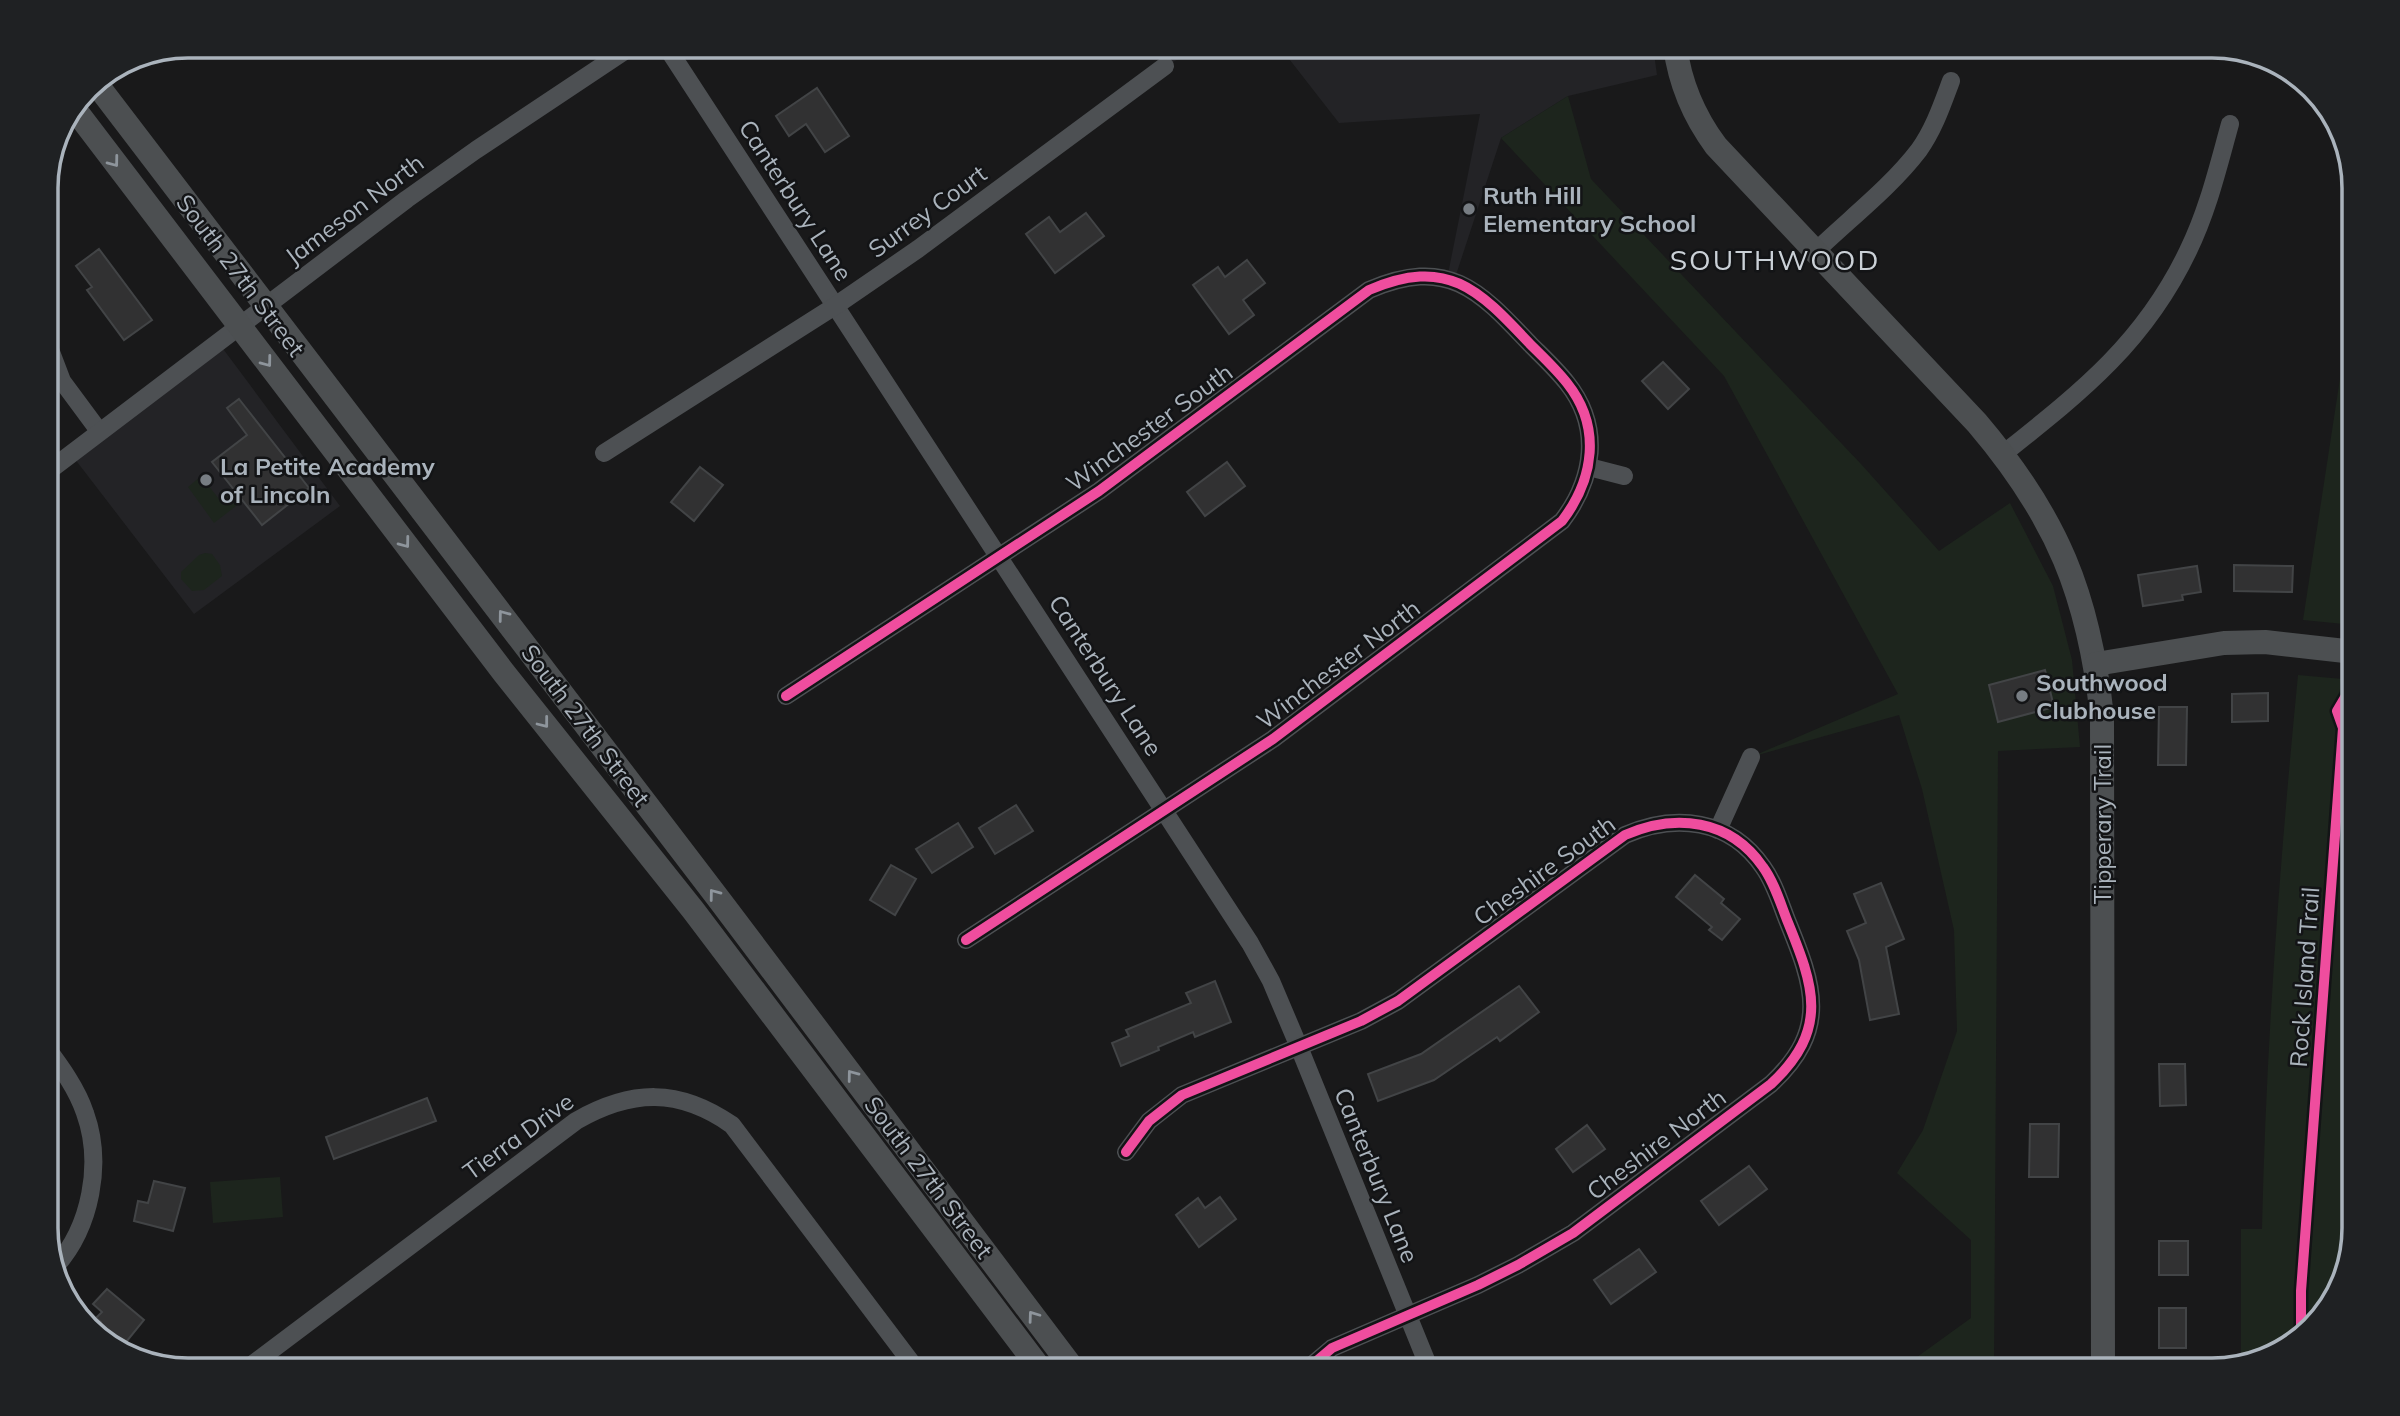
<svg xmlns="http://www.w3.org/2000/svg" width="2400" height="1416" font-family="Mulish,sans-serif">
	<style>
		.built { fill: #232326 }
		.green { fill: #1d251d }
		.building { fill: #313132; stroke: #424446; stroke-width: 2 }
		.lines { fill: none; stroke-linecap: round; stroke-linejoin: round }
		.street { stroke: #4d5053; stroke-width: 18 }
		.secondary { stroke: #4c4f51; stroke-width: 24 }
		.cycleway-casing { stroke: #131416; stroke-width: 15 }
		.cycleway { stroke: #ef4d9e; stroke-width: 10 }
		.oneway { stroke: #8e959c }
		.poi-dot { fill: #777d83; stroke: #131416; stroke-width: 2.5 }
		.labels { text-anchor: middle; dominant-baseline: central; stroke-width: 5; stroke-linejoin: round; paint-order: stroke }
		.poi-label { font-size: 24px; font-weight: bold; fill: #aab3bc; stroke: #131416; text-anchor: start }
		.street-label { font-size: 24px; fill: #aab3bc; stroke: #131416 }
		.quarter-label { font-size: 28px; letter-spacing: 2px; fill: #cbd1d7; stroke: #131416 }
		.rim { fill: none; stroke: #aab3bc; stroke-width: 3.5 }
	</style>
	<rect width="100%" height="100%" fill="#19191a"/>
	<g class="built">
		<polygon points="1182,46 1204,46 1165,66"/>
		<polygon points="1279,46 1653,46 1657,75 1568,96 1501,138 1454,281 1447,279 1480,114 1339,123"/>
		<polygon points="218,342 340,506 194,614 71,454"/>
	</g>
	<g class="green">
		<polygon points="1568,96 1591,179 1861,464 1939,551 2010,503 2053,586 2072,660 2080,747 1998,751 1994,1370 1899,1370 1971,1318 1971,1240 1897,1173 1923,1130 1957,1031 1954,930 1922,789 1899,715 1751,757 1898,694 1724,376 1501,138"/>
		<polygon points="2354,287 2354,625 2303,620"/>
		<polygon points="201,476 219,499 231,490 240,503 214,523 188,487"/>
		<polygon points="205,553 212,554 220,565 222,576 204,590 192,591 181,579 181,572 199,555"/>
		<path d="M2298 675 2354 680V1093L2349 1150 2347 1230 2351 1231 2352 1239 2335 1300 2283 1352 2241 1363V1229H2262C2266 1044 2280 859 2298 675Z"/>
		<polygon points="280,1177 283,1217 213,1223 210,1182"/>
	</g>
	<g class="building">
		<polygon points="817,88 849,136 825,152 806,124 789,136 776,116"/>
		<polygon points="1086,213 1104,236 1055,273 1026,234 1049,217 1060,232"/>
		<polygon points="99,249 152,320 124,340 87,290 92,287 76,266"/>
		<polygon points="1247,260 1265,283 1243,300 1254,315 1229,334 1193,285 1218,267 1225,277"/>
		<polygon points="1663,362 1689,389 1668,409 1642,381"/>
		<polygon points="239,399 309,488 262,525 212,462 247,435 227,408"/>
		<polygon points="1227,462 1245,486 1205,516 1187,492"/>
		<polygon points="700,467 723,485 694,521 671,502"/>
		<polygon points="2234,565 2293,566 2292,592 2234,591"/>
		<polygon points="2197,566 2201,592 2182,595 2183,600 2143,606 2138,575"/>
		<polygon points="2045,670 2054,707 1998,722 1989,685"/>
		<polygon points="2268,693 2268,721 2232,722 2232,694"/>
		<polygon points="2159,707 2187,707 2186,765 2158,765"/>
		<polygon points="1016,805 1033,831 995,854 979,828"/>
		<polygon points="958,823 973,847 932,873 916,849"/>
		<polygon points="891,865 916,879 895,915 870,900"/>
		<polygon points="1695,875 1724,899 1721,903 1740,919 1722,940 1709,930 1712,927 1676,897"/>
		<polygon points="1881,883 1904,939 1886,947 1899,1014 1870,1020 1859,960 1847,931 1866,923 1854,894"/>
		<polygon points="1215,981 1231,1022 1195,1037 1193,1032 1158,1047 1159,1050 1121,1066 1112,1043 1129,1036 1126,1030 1191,1003 1186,993"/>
		<polygon points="1519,986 1539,1012 1500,1041 1497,1037 1434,1080 1378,1101 1368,1074 1421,1054"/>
		<polygon points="2159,1064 2185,1064 2186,1105 2160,1106"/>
		<polygon points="427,1098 436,1121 334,1159 326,1137"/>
		<polygon points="2030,1124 2059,1124 2058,1177 2029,1177"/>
		<polygon points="1587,1125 1605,1149 1573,1172 1556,1149"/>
		<polygon points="1749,1166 1767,1189 1719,1225 1701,1201"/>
		<polygon points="154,1181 185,1188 173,1231 134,1221 138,1201 148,1203"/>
		<polygon points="1220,1197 1236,1219 1199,1247 1176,1215 1198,1198 1205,1208"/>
		<rect x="2159" y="1241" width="29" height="34"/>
		<polygon points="1639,1249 1656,1272 1611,1304 1594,1280"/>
		<polygon points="107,1289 144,1320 118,1352 94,1329 101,1322 96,1318 102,1312 93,1304"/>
		<rect x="2159" y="1308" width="27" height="40"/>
	</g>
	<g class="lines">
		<g class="street">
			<polyline points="666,46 1250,943 1271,981 1299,1047 1430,1370"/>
			<path d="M1815 252C1849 219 1890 188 1919 150 1934 129 1942 105 1951 81"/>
			<polyline points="46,339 62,381 99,431"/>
			<polyline points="604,453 835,306 918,249 1165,66"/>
			<path d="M2003 454C2081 392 2144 343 2188 251 2208 210 2218 167 2230 124"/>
			<polyline points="1589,467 1624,476"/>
			<polyline points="46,473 407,199 476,150 632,46"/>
			<path d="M786 696 1099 491 1369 290C1448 256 1479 290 1530 344 1543 357 1556 369 1567 383 1602 427 1594 479 1562 521L1273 739 966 940"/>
			<polyline points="1718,830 1751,757"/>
			<path d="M46 1047C61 1067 77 1089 85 1113 103 1163 91 1227 55 1267"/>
			<path d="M1126 1152 1149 1121 1182 1095 1361 1021 1398 1001 1625 835C1675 813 1730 819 1763 867 1774 882 1780 902 1787 920 1814 986 1830 1029 1771 1084L1573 1233 1518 1265 1478 1285 1332 1348 1306 1370"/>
			<path d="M245 1370 576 1121C632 1089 679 1088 732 1125L917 1370"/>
		</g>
		<g class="secondary">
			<path d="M1675 46C1680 84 1693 115 1716 146L1977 423C2057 517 2089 595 2102 717L2103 1370"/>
			<polyline points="95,82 721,902 1074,1370"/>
			<polyline points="73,107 504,673 693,910 1041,1370"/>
			<polyline points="2096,664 2224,643 2265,642 2354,652"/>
		</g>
		<g class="cycleway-casing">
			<g id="cycleway">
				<path d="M786 696 1099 491 1369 290C1448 256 1479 290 1530 344 1543 357 1556 369 1567 383 1602 427 1594 479 1562 521L1273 739 966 940"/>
				<path d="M1126 1152 1149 1121 1182 1095 1361 1021 1398 1001 1625 835C1675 813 1730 819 1763 867 1774 882 1780 902 1787 920 1814 986 1830 1029 1771 1084L1573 1233 1518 1265 1478 1285 1332 1348 1306 1370"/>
				<polyline points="2301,1334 2301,1291 2343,728 2337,711 2347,694 2354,628"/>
			</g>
		</g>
		<use href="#cycleway" class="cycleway"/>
	</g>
	<defs><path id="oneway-chevron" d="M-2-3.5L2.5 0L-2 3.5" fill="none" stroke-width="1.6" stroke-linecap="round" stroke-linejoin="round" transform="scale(1.75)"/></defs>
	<g class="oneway">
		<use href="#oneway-chevron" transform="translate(114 162) rotate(53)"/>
		<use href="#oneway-chevron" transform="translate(267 362) rotate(53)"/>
		<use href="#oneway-chevron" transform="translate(405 543) rotate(53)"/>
		<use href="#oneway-chevron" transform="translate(503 615) rotate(-127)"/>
		<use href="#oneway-chevron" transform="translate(544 723) rotate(52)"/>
		<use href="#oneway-chevron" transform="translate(714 894) rotate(-127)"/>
		<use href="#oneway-chevron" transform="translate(852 1075) rotate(-127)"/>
		<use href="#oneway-chevron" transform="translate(1033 1316) rotate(-126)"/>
	</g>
	<g class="poi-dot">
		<circle cx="1469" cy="209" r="7"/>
		<circle cx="206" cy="480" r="7"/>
		<circle cx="2022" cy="696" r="7"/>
	</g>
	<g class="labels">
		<g class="poi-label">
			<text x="1483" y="195">Ruth Hill<tspan x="1483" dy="28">Elementary School</tspan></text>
			<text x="220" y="466">La Petite Academy<tspan x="220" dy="28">of Lincoln</tspan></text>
			<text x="2036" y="682">Southwood<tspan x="2036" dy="28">Clubhouse</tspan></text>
		</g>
		<g class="street-label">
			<text transform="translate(796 200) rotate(57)">Canterbury Lane</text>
			<text transform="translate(354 209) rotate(-37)">Jameson North</text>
			<text transform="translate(927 211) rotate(-36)">Surrey Court</text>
			<text transform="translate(241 275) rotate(53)">South 27th Street</text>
			<text transform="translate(1149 427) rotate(-36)">Winchester South</text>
			<text transform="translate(1338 664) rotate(-37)">Winchester North</text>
			<text transform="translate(1106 675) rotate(57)">Canterbury Lane</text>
			<text transform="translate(586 725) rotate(53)">South 27th Street</text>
			<text transform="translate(2102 824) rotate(-90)">Tipperary Trail</text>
			<text transform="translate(1544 870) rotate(-36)">Cheshire South</text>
			<text transform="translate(2304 977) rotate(-86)">Rock Island Trail</text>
			<text transform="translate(518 1136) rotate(-36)">Tierra Drive</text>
			<text transform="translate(1656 1144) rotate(-37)">Cheshire North</text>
			<text transform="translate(1377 1175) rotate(68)">Canterbury Lane</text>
			<text transform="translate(929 1177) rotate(53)">South 27th Street</text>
		</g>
		<g class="quarter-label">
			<text x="1775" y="259">SOUTHWOOD</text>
		</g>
	</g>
	<path d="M0 0H2400V1416H0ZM188 58H2212A130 130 0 0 1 2342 188V1228A130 130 0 0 1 2212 1358H188A130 130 0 0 1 58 1228V188A130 130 0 0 1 188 58Z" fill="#1f2123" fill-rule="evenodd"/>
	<path class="rim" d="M188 58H2212A130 130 0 0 1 2342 188V1228A130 130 0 0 1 2212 1358H188A130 130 0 0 1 58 1228V188A130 130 0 0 1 188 58Z"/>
</svg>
